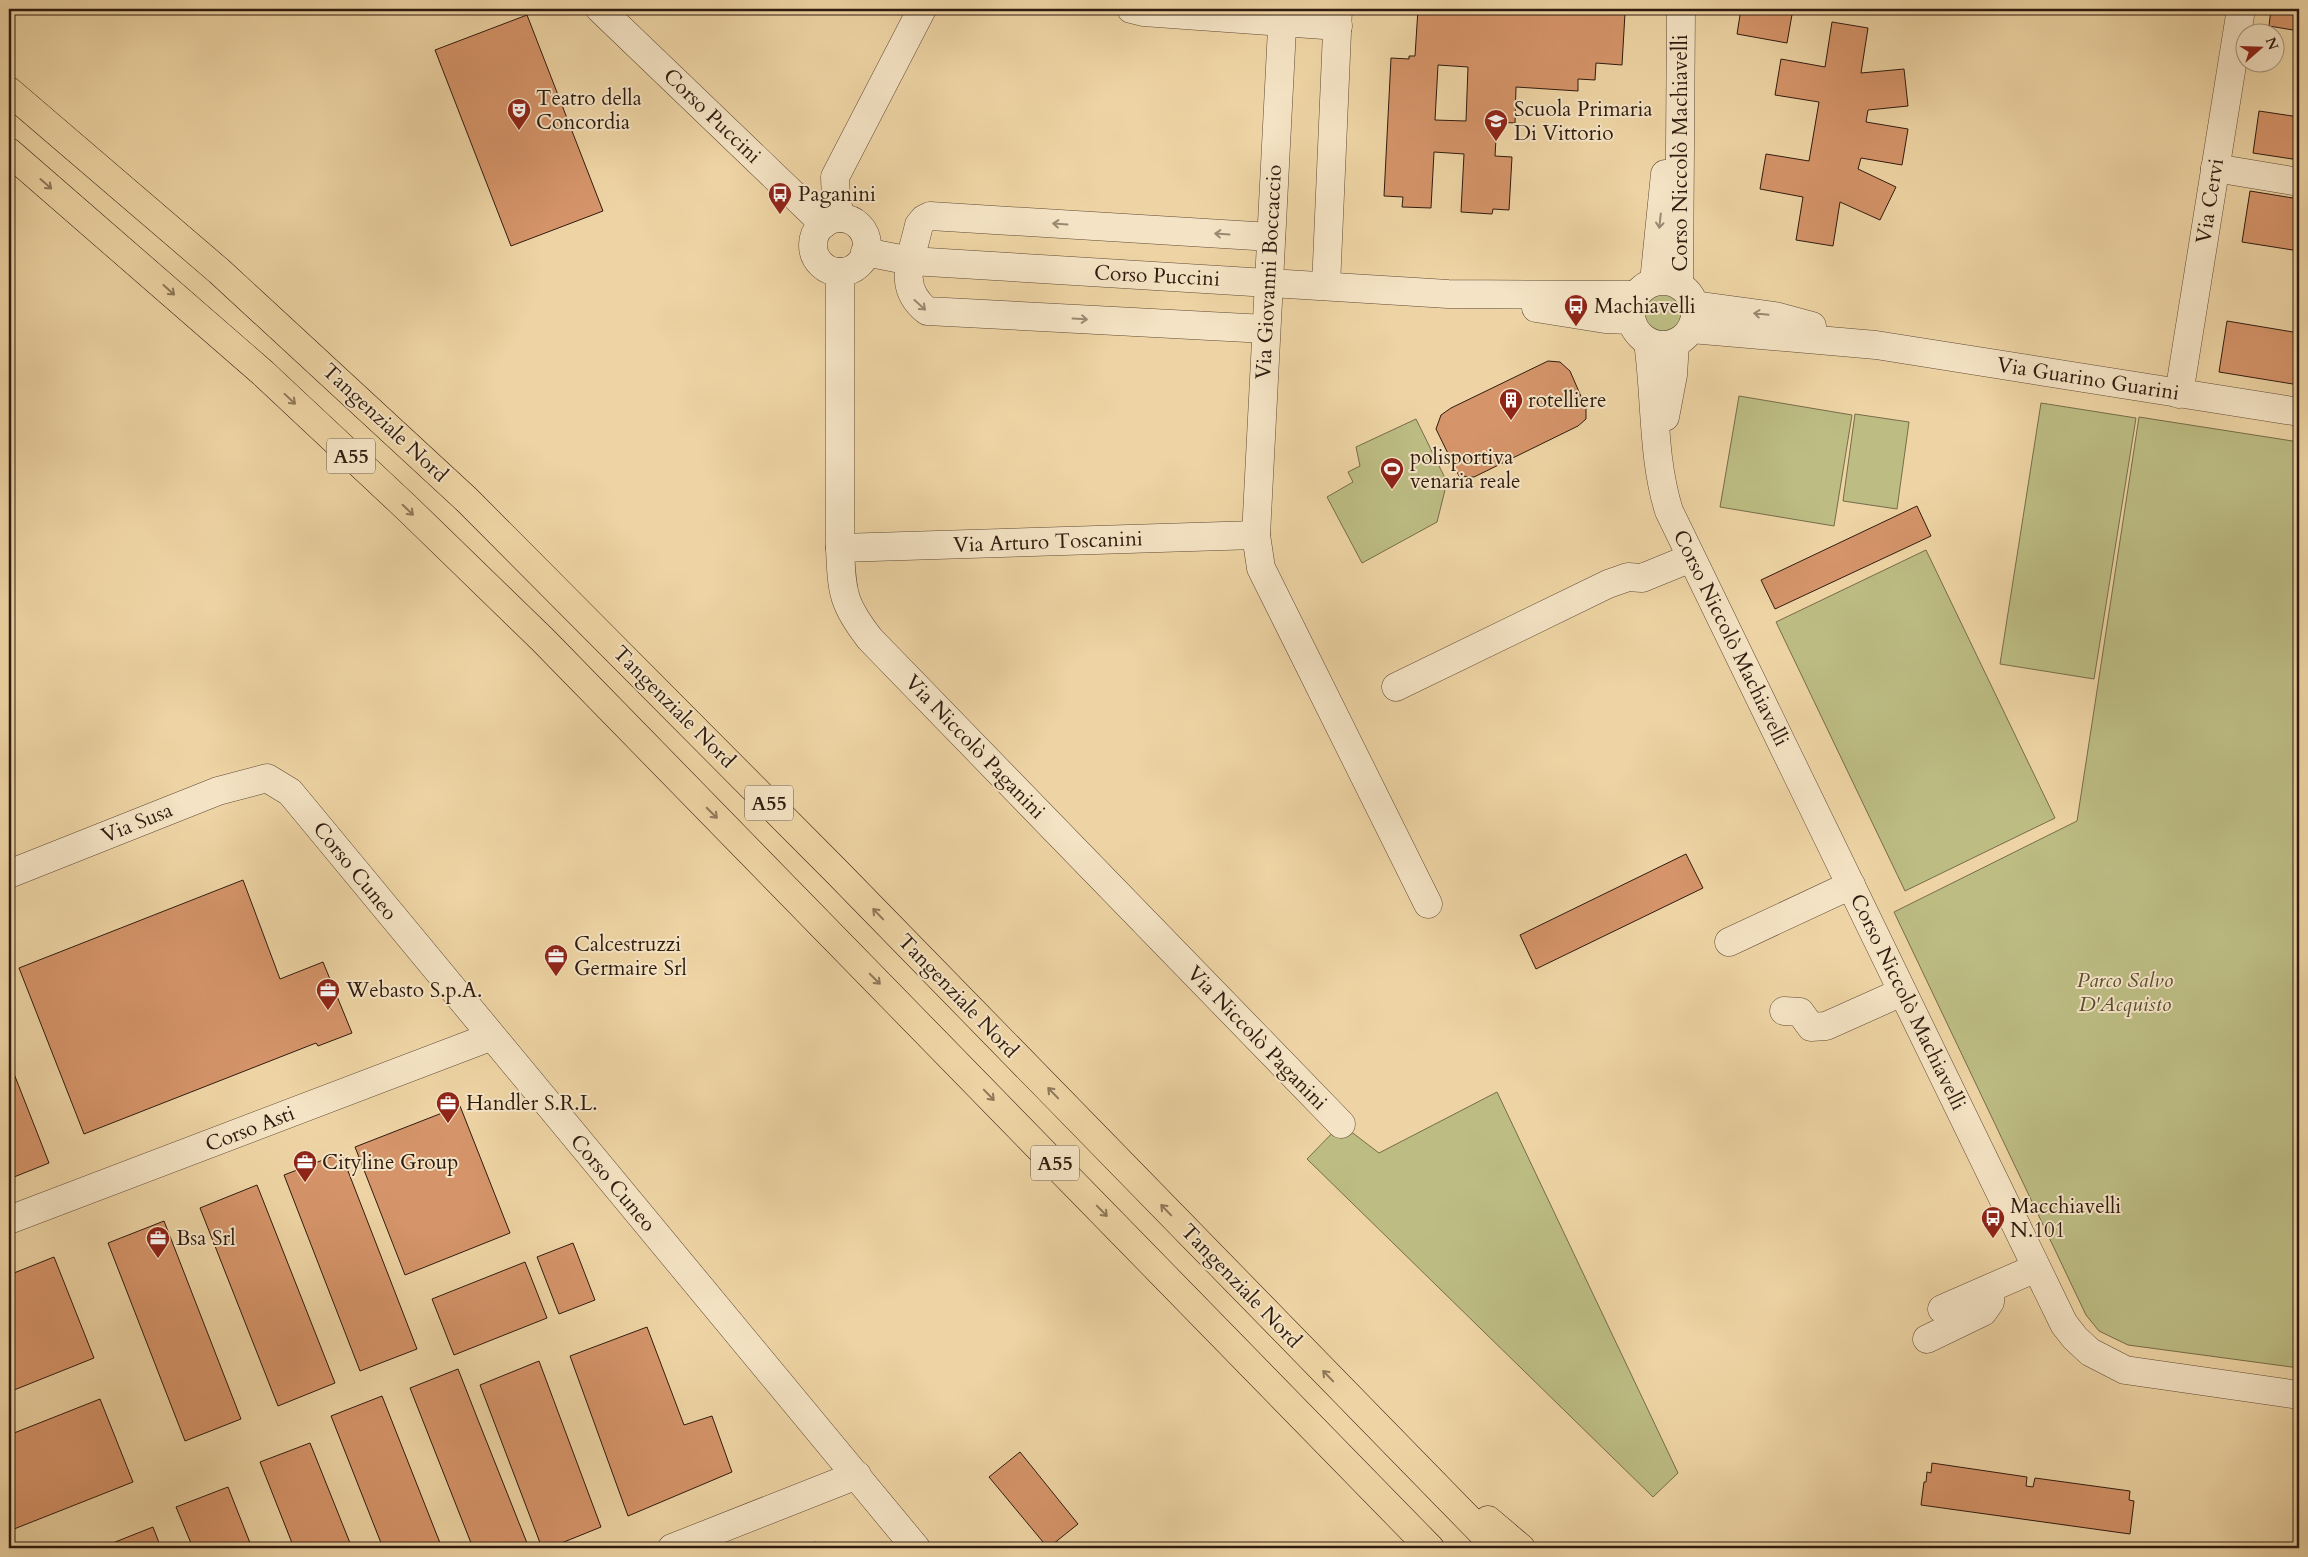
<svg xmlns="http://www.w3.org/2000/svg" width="2308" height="1557" font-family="Cardo,serif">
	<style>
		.green { fill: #bcbc83; stroke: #766c49 }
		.building { fill: #d59469; stroke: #2f1b0f; fill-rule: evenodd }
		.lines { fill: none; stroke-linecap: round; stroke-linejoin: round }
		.minor-casing { stroke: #5f4934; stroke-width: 29 }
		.highway-casing { stroke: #2f1b0f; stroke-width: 29 }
		.minor { stroke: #f4e3c4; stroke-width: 28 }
		.highway { stroke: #eed4a4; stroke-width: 28 }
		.oneway { stroke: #8e785a }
		.oneway2 { stroke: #9b8973 }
		.labels { text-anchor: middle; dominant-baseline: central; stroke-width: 4; stroke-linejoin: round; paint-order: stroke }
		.shield { fill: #f4e3c4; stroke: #6a5745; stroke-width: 1 }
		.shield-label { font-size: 20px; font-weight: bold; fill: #2f1b0f }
		.poi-label { font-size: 21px; fill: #2f1b0f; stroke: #f4e3c4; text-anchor: start }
		.street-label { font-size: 21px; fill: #2f1b0f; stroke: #f4e3c4 }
		.park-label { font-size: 21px; font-style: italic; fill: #594b32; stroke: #f4e3c4 }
	</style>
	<rect width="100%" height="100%" fill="#eed4a4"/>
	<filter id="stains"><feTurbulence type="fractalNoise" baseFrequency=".004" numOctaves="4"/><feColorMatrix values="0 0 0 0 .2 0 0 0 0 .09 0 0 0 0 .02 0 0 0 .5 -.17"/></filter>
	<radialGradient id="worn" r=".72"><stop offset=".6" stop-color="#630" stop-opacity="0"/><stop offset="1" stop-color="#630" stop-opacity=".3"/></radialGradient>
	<g class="green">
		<circle cx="1662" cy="314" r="21"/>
		<polygon points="1739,396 1852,415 1834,526 1720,507"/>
		<polygon points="2041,403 2136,418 2094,679 2000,664"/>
		<polygon points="1855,414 1909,422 1897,509 1843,501"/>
		<polygon points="2139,417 2299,442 2299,1368 2128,1345 2099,1331 2086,1315 1894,912 2077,821"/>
		<polygon points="1416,419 1447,482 1437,522 1362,563 1327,497 1353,482 1348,472 1360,466 1356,447"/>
		<polygon points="1926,550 2055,818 1905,891 1776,622"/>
		<polygon points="1497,1092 1678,1473 1653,1497 1307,1159 1341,1124 1379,1153"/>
	</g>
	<g class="building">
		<path d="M1418 9H1599V11L1625 13 1622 65 1596 63 1595 80 1578 79V91L1516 87 1515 123 1497 122 1495 156 1512 157 1509 210 1493 209 1492 214 1461 212 1464 154 1434 152 1431 208 1402 207 1403 197 1384 196 1391 58 1409 59V56H1415ZM1438 65 1468 67 1466 121 1435 120Z"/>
		<polygon points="1741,9 1793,9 1787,43 1737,34"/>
		<polygon points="2271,9 2299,9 2299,31 2269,26"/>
		<polygon points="527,15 603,211 511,246 435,50"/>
		<polygon points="1832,22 1868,28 1861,73 1904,69 1908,106 1868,110 1866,122 1908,129 1902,165 1861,158 1858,169 1896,187 1880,220 1840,202 1833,246 1796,240 1803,197 1760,189 1766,154 1809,161 1819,102 1775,95 1781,59 1825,67"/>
		<polygon points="2259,111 2299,117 2299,160 2253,153"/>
		<polygon points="2250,191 2299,199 2299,251 2242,242"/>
		<polygon points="2227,321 2299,333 2299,385 2219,372"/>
		<polygon points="1548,361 1560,362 1570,371 1586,408 1586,419 1578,426 1474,477 1459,476 1436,429 1441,415 1451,408"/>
		<polygon points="1917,506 1931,536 1775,609 1761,580"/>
		<polygon points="1686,854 1703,888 1536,969 1520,935"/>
		<polygon points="243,880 280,979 323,962 352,1033 318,1046 316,1043 84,1134 19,968"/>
		<polygon points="9,1061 49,1163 9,1179"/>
		<polygon points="460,1106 510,1233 405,1275 355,1147"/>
		<polygon points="341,1153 417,1349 360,1371 284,1175"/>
		<polygon points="257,1185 335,1383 278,1406 200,1208"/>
		<polygon points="164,1221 241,1419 185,1441 108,1243"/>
		<polygon points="573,1243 595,1300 559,1314 537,1257"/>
		<polygon points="54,1257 94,1358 9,1392 9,1275"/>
		<polygon points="525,1262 547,1318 454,1355 432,1299"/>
		<polygon points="647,1327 684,1425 712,1416 732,1472 628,1516 570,1356"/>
		<polygon points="539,1361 601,1527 549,1548 542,1548 480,1385"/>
		<polygon points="458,1369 478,1420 529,1548 473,1548 410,1388"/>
		<polygon points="382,1396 442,1548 383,1548 331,1416"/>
		<polygon points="100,1399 133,1482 9,1531 9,1435"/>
		<polygon points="310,1443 352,1548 294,1548 260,1462"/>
		<polygon points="1020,1452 1078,1524 1048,1548 989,1477"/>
		<polygon points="1932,1463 2027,1477 2026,1486 2033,1487 2035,1478 2130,1491 2129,1500 2134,1501 2130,1534 1921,1505 1924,1482 1926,1482 1927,1472 1931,1473"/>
		<polygon points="228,1487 252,1548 193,1548 176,1507"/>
		<polygon points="153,1527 161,1548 100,1548"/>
		<polygon points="816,1542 819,1548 802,1548"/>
	</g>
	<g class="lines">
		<g class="minor-casing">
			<g id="minor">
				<polyline points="600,9 824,224"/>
				<polyline points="1131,9 1143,12 1338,26"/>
				<polyline points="1283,9 1256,535 1261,568 1428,904"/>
				<polyline points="2215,168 2299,182"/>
				<polyline points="841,218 836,199 835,177 922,9"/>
				<circle cx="840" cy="245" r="27"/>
				<polyline points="865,252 911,261 1448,294 1635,295"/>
				<path d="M840 272V548C842 592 842 603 870 639L1341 1124"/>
				<circle cx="1663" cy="313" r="32"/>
				<polyline points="1654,282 1665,174"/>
				<polyline points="1679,285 1681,9"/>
				<polyline points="1326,286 1338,9"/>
				<polyline points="1694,305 1775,316 1812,326"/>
				<polyline points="1536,308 1605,319 1631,320"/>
				<path d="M1266 329 927 311C896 287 912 257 919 225L924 219 930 216 1271 237"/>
				<polyline points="1691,329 1876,345 2299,412"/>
				<path d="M1648 342C1656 398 1652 457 1669 511L2064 1324 2075 1338 2090 1352 2125 1370 2299 1395"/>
				<polyline points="2179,394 2241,9"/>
				<polyline points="1665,417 1673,375 1675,343"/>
				<polyline points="840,548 1256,535"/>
				<polyline points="1396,687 1608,584 1628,577 1642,578 1691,558"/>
				<polyline points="9,874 218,791 267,778 290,792 916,1548"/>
				<polyline points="1729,942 1851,885"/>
				<polyline points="1784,1011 1800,1012 1811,1027 1826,1026 1902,992"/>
				<polyline points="9,1220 490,1037"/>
				<polyline points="1942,1309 2036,1268"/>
				<polyline points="1927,1339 1983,1312 1990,1302 1991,1288"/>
				<polyline points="672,1548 857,1475"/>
			</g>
		</g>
		<g class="highway-casing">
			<g id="highway">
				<polyline points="9,91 219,271 467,500 836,871 1497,1548"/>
				<polyline points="9,152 263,373 406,507 543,640 1430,1548"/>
				<polyline points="1488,1520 1521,1548"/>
			</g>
		</g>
		<use href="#minor" class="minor"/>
		<use href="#highway" class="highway"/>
	</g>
	<defs><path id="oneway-shaft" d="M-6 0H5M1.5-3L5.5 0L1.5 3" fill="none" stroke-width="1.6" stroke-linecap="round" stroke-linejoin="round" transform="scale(1.25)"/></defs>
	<g class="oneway">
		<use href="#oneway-shaft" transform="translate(46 184) rotate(41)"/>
		<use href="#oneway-shaft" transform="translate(169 290) rotate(42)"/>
		<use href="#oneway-shaft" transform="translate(290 399) rotate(43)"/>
		<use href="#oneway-shaft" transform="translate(408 510) rotate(44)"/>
		<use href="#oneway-shaft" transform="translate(712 813) rotate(45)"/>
		<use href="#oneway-shaft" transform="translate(878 914) rotate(-134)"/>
		<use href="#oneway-shaft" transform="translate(875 979) rotate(45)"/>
		<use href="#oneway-shaft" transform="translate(1053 1093) rotate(-134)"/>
		<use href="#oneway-shaft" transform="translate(989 1095) rotate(46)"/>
		<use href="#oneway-shaft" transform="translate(1166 1210) rotate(-134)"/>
		<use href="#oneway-shaft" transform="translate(1102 1211) rotate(46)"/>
		<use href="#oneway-shaft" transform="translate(1328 1376) rotate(-134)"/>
	</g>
	<g class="oneway2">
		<use href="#oneway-shaft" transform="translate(1660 221) rotate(96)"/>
		<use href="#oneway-shaft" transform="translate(1060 224) rotate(-176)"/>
		<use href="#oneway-shaft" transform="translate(1222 234) rotate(-176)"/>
		<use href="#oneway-shaft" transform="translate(920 305) rotate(42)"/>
		<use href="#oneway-shaft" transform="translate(1761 314) rotate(-174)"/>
		<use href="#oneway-shaft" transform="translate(1080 319) rotate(3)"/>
	</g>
	<defs>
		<g id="theatre-pin" transform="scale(1.25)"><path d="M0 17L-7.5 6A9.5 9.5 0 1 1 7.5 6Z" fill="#8f2418" stroke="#f4e3c4"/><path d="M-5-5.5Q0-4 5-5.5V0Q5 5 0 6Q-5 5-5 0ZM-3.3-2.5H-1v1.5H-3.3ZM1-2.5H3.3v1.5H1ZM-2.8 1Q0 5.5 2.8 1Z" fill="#fff"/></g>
		<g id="school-pin" transform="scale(1.25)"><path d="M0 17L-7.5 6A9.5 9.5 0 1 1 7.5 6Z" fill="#8f2418" stroke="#f4e3c4"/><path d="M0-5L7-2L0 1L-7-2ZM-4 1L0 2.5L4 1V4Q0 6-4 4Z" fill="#fff"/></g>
		<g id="bus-pin" transform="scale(1.25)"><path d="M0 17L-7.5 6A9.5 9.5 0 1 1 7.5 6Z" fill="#8f2418" stroke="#f4e3c4"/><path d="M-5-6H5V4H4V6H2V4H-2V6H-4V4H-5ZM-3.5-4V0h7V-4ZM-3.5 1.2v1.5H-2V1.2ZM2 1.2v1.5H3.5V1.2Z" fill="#fff"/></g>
		<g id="building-pin" transform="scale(1.25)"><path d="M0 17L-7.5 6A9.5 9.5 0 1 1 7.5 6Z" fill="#8f2418" stroke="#f4e3c4"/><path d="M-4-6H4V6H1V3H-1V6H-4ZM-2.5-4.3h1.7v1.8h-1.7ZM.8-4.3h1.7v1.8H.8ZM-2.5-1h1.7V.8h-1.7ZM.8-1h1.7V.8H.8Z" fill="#fff"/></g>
		<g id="stadium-pin" transform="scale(1.25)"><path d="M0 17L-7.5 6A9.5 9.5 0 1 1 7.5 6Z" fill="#8f2418" stroke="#f4e3c4"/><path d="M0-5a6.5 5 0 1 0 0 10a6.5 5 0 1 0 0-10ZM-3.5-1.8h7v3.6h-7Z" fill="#fff"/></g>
		<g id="office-pin" transform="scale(1.25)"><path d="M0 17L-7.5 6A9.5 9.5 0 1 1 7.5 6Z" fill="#8f2418" stroke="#f4e3c4"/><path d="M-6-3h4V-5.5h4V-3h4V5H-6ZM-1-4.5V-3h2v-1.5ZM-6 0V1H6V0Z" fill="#fff"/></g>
	</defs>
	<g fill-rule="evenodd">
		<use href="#theatre-pin" x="519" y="110"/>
		<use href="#school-pin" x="1496" y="121"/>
		<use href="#bus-pin" x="780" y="194"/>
		<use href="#bus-pin" x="1576" y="306"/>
		<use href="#building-pin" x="1511" y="400"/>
		<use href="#stadium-pin" x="1392" y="469"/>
		<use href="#office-pin" x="556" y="956"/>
		<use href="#office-pin" x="328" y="990"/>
		<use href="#office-pin" x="448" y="1103"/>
		<use href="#office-pin" x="305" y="1162"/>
		<use href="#bus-pin" x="1993" y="1218"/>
		<use href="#office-pin" x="158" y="1238"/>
	</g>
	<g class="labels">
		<g class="shield">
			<rect x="327" y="438.5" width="48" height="35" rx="4"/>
			<rect x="745" y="785.5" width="48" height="35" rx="4"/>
			<rect x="1031" y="1145.5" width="48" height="35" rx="4"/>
		</g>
		<g class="shield-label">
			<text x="351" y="456">A55</text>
			<text x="769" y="803">A55</text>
			<text x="1055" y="1163">A55</text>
		</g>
		<g class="poi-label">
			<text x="536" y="98">Teatro della<tspan x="536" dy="24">Concordia</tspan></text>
			<text x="1514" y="109">Scuola Primaria<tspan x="1514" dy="24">Di Vittorio</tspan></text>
			<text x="798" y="194">Paganini</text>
			<text x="1594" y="306">Machiavelli</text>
			<text x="1528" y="400">rotelliere</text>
			<text x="1410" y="457">polisportiva<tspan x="1410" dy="24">venaria reale</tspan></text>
			<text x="574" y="944">Calcestruzzi<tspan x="574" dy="24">Germaire Srl</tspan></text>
			<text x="346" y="990">Webasto S.p.A.</text>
			<text x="466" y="1103">Handler S.R.L.</text>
			<text x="322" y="1162">Cityline Group</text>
			<text x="2010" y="1206">Macchiavelli<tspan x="2010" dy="24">N.101</tspan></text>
			<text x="176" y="1238">Bsa Srl</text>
		</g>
		<g class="street-label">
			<text transform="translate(712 116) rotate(44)">Corso Puccini</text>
			<text transform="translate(1680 153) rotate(-90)">Corso Niccolò Machiavelli</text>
			<text transform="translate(2210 201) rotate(-81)">Via Cervi</text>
			<text transform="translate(1269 272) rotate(-87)">Via Giovanni Boccaccio</text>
			<text transform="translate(1157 276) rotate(3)">Corso Puccini</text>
			<text transform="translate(2088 379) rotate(9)">Via Guarino Guarini</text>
			<text transform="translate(385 423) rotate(43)">Tangenziale Nord</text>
			<text transform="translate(1048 542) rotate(-2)">Via Arturo Toscanini</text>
			<text transform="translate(1731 638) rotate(64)">Corso Niccolò Machiavelli</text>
			<text transform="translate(674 707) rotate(45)">Tangenziale Nord</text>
			<text transform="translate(975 747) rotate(46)">Via Niccolò Paganini</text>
			<text transform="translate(137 823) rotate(-22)">Via Susa</text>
			<text transform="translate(355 871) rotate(51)">Corso Cuneo</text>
			<text transform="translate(958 996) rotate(46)">Tangenziale Nord</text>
			<text transform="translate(1908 1002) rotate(64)">Corso Niccolò Machiavelli</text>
			<text transform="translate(1257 1038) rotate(46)">Via Niccolò Paganini</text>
			<text transform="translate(250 1129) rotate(-21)">Corso Asti</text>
			<text transform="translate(613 1183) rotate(50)">Corso Cuneo</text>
			<text transform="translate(1241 1286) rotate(46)">Tangenziale Nord</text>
		</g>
		<g class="park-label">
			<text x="2125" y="980">Parco Salvo<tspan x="2125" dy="24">D'Acquisto</tspan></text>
		</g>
	</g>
	<rect width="2308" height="1557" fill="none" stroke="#eed4a4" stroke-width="30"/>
	<rect x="10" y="10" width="2288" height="1537" fill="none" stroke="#2f1b0f" stroke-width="2.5"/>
	<rect x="15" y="15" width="2278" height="1527" fill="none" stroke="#2f1b0f"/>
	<g transform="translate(2260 48) rotate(70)"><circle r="24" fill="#f4e3c4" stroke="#a5937c"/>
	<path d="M0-4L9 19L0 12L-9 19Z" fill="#8f2418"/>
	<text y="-8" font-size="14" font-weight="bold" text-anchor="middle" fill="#2f1b0f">N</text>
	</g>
	<rect width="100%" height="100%" filter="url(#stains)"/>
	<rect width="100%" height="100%" fill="url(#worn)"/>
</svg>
